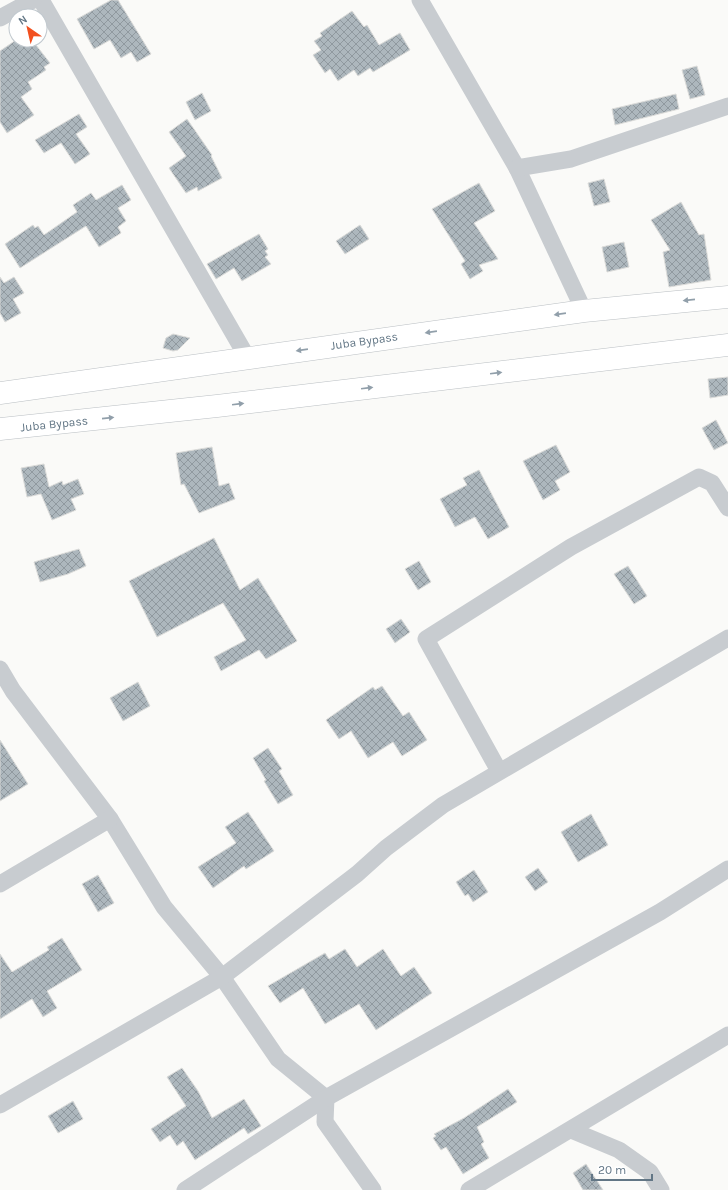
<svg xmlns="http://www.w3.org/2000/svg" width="728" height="1190" font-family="Karla,sans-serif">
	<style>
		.building { fill: url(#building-cross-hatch); stroke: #dcdcda }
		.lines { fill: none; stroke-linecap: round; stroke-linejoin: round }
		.primary-casing { stroke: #babfc3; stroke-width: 23 }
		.street { stroke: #c8ccd0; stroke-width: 17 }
		.primary { stroke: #fff; stroke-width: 22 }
		.oneway { fill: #919faa }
		.labels { text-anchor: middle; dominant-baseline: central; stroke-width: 4; stroke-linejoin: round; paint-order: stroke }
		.street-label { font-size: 12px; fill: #627685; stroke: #fff }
	</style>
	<defs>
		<pattern id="building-cross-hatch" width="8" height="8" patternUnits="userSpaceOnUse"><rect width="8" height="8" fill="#adb7bd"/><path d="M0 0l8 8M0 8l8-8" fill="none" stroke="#90999f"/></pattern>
	</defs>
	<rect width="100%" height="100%" fill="#fafaf8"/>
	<g class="building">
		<polygon points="111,0 118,0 151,54 137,62 131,52 121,58 110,40 94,49 77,19"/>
		<polygon points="352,11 364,27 367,25 379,45 400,33 410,50 373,72 370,68 358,76 354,70 338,81 330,69 325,73 313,55 321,50 314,41 322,36 320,33"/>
		<polygon points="16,40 32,40 50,63 44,67 46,70 28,82 32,89 21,97 34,115 7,133 0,122 0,51"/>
		<polygon points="697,66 705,95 690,99 682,70"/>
		<polygon points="202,93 211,111 195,120 186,102"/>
		<polygon points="676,94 679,109 615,125 612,109"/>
		<polygon points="79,114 87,127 76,134 90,154 75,164 61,143 44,153 35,140"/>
		<polygon points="187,119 212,155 211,156 222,178 198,191 197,187 186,193 169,168 186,156 169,132"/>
		<polygon points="604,179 610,202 594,206 588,183"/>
		<polygon points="479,183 495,211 474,223 498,259 479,265 483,271 470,279 461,264 465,261 432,209"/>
		<polygon points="122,185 131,200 118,208 126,221 118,227 121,233 99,247 86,226 20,268 5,244 33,225 35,228 38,226 44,235 77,212 73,205 91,193 96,200"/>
		<polygon points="681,202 699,235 704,234 711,280 669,287 663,252 670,250 651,220"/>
		<polygon points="360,225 369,239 345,254 336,241"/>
		<polygon points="259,234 268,249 265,251 268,255 265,257 271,264 242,281 234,268 216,279 207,264"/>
		<polygon points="624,242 629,267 607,272 602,247"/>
		<polygon points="0,277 4,283 14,277 24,293 13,299 21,313 5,322 0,313"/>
		<polygon points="173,334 190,338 178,350 173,351 163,348 166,338"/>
		<polygon points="728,377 728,395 710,398 708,379"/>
		<polygon points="716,420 728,443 714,450 702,428"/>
		<polygon points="556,445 570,472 555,481 560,490 543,500 523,461"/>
		<polygon points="212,447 219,486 229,483 235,499 199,513 184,484 181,485 176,453"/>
		<polygon points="44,464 49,487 62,481 63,485 78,479 84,494 71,499 76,510 52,520 41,494 27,497 21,468"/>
		<polygon points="479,470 509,527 488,539 475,517 455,527 440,499 467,485 463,478"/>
		<polygon points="214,538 240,590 258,578 297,641 266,659 259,650 221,671 214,657 246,640 223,603 157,637 129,581"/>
		<polygon points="79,549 86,566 68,574 40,582 34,562"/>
		<polygon points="419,561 431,582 418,590 405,569"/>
		<polygon points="628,566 647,596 634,604 614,574"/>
		<polygon points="401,619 410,632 395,643 386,629"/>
		<polygon points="138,682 150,706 123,721 110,698"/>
		<polygon points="382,686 403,716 409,712 427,740 402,756 393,742 368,758 351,731 339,739 326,720 373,687 375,690"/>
		<polygon points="0,740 28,784 0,801"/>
		<polygon points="268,748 282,769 279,771 293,795 278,804 264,781 266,780 253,758"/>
		<polygon points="248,812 274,851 246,869 244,866 213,888 198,867 236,843 225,827"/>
		<polygon points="591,814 608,845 578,862 561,832"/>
		<polygon points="538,868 548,882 535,891 525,877"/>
		<polygon points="474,870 488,892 473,902 468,894 465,896 456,882"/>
		<polygon points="98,875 114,903 98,912 82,884"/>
		<polygon points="62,938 82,970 47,991 57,1008 43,1017 32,999 0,1019 0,954 12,972 49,950 47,947"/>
		<polygon points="345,949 357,967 383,949 401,976 414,967 432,993 376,1030 359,1004 325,1024 303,988 280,1003 268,986 325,953 329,959"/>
		<polygon points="182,1068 198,1091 212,1118 244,1099 261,1126 248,1134 244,1128 195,1160 183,1141 177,1146 170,1135 160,1142 151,1129 186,1106 167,1077"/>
		<polygon points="508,1089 517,1102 477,1127 484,1142 481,1144 489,1158 463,1174 446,1147 441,1150 433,1138 436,1136 434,1134 464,1118"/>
		<polygon points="73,1101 83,1119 58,1133 48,1116"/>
		<polygon points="586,1164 603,1190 583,1190 573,1173"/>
	</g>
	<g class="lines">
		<g class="primary-casing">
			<g id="primary">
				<polyline points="0,393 584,311 728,297"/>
				<polyline points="0,429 217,406 728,345"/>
			</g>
		</g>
		<g class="street">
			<polyline points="41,0 247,357"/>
			<polyline points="420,0 517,168 584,311"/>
			<polyline points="0,18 33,0"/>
			<polyline points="517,168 571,159 728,106"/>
			<polyline points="0,669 13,691 110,819 164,907 222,977 278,1059 326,1098 325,1122 373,1190"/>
			<polyline points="499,771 426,639 571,547 699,477 712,483 728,508"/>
			<polyline points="0,884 110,819"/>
			<polyline points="0,1105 222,977 357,874 386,848 443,805 728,638"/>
			<polyline points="571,1130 619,1150 650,1172 661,1190"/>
			<polyline points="185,1190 326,1098 660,912 728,869"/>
			<polyline points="469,1190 728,1035"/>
		</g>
		<use href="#primary" class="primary"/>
	</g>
	<defs><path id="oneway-solid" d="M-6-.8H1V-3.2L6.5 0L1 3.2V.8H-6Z"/></defs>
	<g class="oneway">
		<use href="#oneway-solid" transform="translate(689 300) rotate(174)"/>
		<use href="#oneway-solid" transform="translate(560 314) rotate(172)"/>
		<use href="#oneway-solid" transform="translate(431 332) rotate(172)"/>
		<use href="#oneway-solid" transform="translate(302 350) rotate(172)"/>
		<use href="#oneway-solid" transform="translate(496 373) rotate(-7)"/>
		<use href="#oneway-solid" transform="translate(367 388) rotate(-7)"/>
		<use href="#oneway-solid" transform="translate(238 404) rotate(-7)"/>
		<use href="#oneway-solid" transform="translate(108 418) rotate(-6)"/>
	</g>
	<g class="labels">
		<g class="street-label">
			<text transform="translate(364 341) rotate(-8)">Juba Bypass</text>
			<text transform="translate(54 424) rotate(-6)">Juba Bypass</text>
		</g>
	</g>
	<g transform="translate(28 28) rotate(326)"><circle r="19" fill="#ffffff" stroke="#c0c8ce"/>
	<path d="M0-3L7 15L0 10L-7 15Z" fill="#f2501f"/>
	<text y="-6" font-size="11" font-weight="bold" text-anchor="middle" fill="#627685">N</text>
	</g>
	<path d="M592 1174v6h60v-6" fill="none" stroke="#627685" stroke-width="2"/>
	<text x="598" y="1174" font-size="12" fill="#627685" stroke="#ffffff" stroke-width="3" paint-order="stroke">20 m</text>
</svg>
